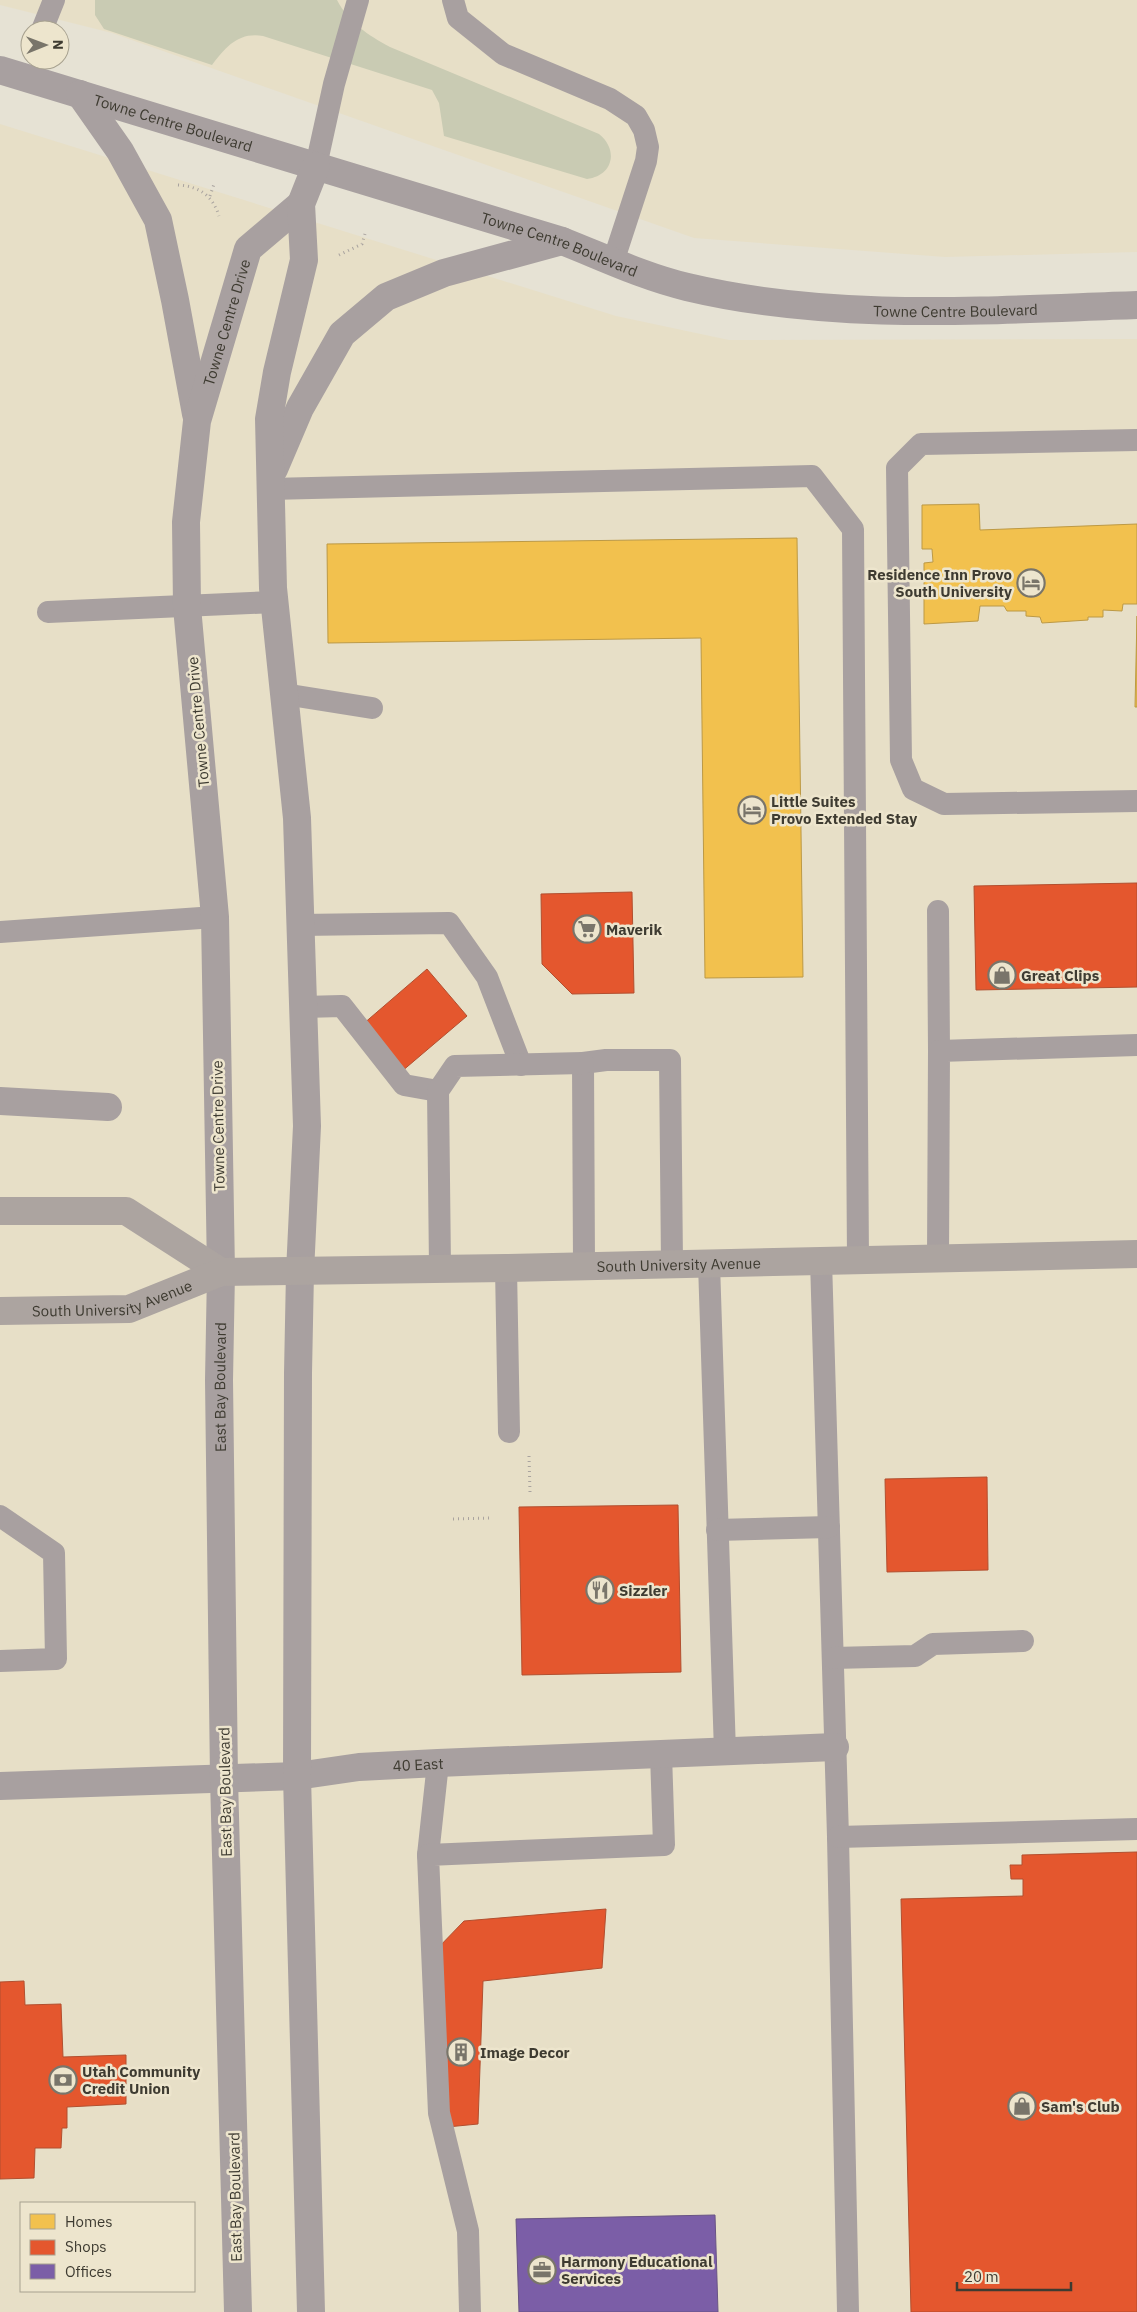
<svg xmlns="http://www.w3.org/2000/svg" width="1137" height="2312" font-family="'IBM Plex Sans',sans-serif">
	<style>
		.built { fill: #e7dfc7; fill-rule: evenodd }
		.green { fill: #c9cbb3 }
		.homes { fill: #f2c14e; stroke: #bc9945 }
		.shops { fill: #e4572e; stroke: #b24f2f }
		.offices { fill: #7b5ea7; stroke: #695484 }
		.lines { fill: none; stroke-linecap: round; stroke-linejoin: round }
		.path { stroke: #a9a39f; stroke-width: 3; stroke-dasharray: 1 4; stroke-linecap: butt }
		.service { stroke: #a8a0a0; stroke-width: 22 }
		.minor { stroke: #a8a0a0; stroke-width: 28 }
		.tertiary { stroke: #a8a0a0; stroke-width: 28 }
		.trunk { stroke: #aca4a0; stroke-width: 28 }
		.labels { text-anchor: middle; dominant-baseline: central; stroke-width: 5; stroke-linejoin: round; paint-order: stroke }
		.street-label { font-size: 15px; fill: #3e3b31; stroke: #ede5cd }
		.poi-label { font-size: 15px; font-weight: bold; fill: #3e3b31; stroke: #ede5cd; text-anchor: start }
	</style>
	<rect width="100%" height="100%" fill="#e6e2d4"/>
	<g class="built">
		<polygon points="0,0 1137,0 1137,252 945,257 694,238 112,33 0,5"/>
		<path d="M0 124 616 316 729 340 1137 339V2312H0ZM21 2203H194V2291H21Z"/>
	</g>
	<path class="green" d="M95 0H337C349 23 368 35 390 47L599 134C619 150 613 176 587 179L444 136 439 103 432 90 263 36C238 32 226 47 212 65L104 29 95 15Z"/>
	<g class="homes">
		<polygon points="979,504 980,530 1137,524 1137,604 1123,604 1122,611 1103,610 1103,617 1088,617 1088,620 1042,623 1040,617 1026,616 1026,611 1007,611 1004,606 980,606 978,621 924,624 924,563 933,562 932,549 922,549 922,505"/>
		<polygon points="797,538 803,977 705,978 701,638 328,643 327,544"/>
		<polygon points="1137,616 1137,707 1135,707"/>
	</g>
	<g class="shops">
		<polygon points="1137,883 1137,987 976,990 974,886"/>
		<polygon points="632,892 634,993 572,994 542,964 541,894"/>
		<polygon points="427,969 467,1016 401,1072 362,1025"/>
		<polygon points="987,1477 988,1570 887,1572 885,1479"/>
		<polygon points="678,1505 681,1672 522,1675 519,1507"/>
		<polygon points="1137,1852 1137,2312 911,2312 901,1899 1023,1896 1023,1879 1011,1879 1010,1865 1022,1865 1022,1855"/>
		<polygon points="606,1909 602,1968 483,1981 478,2124 447,2127 436,1950 464,1921"/>
		<polygon points="24,1981 25,2005 61,2004 63,2057 126,2055 126,2104 67,2107 67,2128 62,2128 61,2148 35,2148 34,2178 0,2179 0,1982"/>
	</g>
	<polygon class="offices" points="715,2215 718,2312 519,2312 516,2219"/>
	<g class="lines">
		<g class="path">
			<path d="M178 185C199 186 213 196 219 216"/>
			<polyline points="210,196 214,184"/>
			<polyline points="339,255 362,244 365,234"/>
			<polyline points="529,1456 530,1492"/>
			<polyline points="453,1519 492,1518"/>
		</g>
		<g class="service">
			<polyline points="453,0 458,18 503,54 610,99 636,116 644,130 648,147 646,161 613,262"/>
			<polyline points="42,30 54,0"/>
			<polyline points="316,166 334,84 358,0"/>
			<polyline points="1137,440 921,444 897,468 901,760 913,789 944,804 1137,801"/>
			<polyline points="270,489 812,476 853,529 858,1260"/>
			<polyline points="48,612 274,602"/>
			<polyline points="284,694 372,708"/>
			<polyline points="938,911 939,1051"/>
			<polyline points="300,925 449,923 487,977 521,1065"/>
			<polyline points="0,932 215,917"/>
			<polyline points="303,1007 342,1006 404,1085 438,1091"/>
			<polyline points="938,1258 939,1051 1137,1045"/>
			<polyline points="821,1260 838,1837 848,2312"/>
			<polyline points="709,1264 725,1752"/>
			<polyline points="584,1265 583,1063 606,1060 670,1060 672,1264"/>
			<polyline points="440,1268 438,1091 455,1066 583,1063"/>
			<polyline points="506,1268 509,1432"/>
			<polyline points="0,1516 54,1553 56,1659 0,1661"/>
			<polyline points="717,1530 829,1527"/>
			<polyline points="833,1658 915,1656 933,1644 1023,1641"/>
			<polyline points="838,1837 1137,1829"/>
			<polyline points="428,1855 438,1763"/>
			<polyline points="470,2312 468,2231 439,2113 428,1855 664,1845 661,1754"/>
		</g>
		<g class="minor">
			<polyline points="0,1101 108,1107"/>
			<path id="s1" d="M0 1786 297 1776 359 1767 438 1763 835 1747"/>
		</g>
		<g class="tertiary">
			<path id="s2" d="M0 70 562 241C603 257 644 277 687 287 834 322 987 310 1137 305"/>
			<polyline points="80,94 120,151 158,220 175,300 196,414"/>
			<polyline points="274,469 300,408 342,334 386,297 444,273 562,241"/>
			<path id="s3" d="M238 2312 224 1778 219 1380 221 1272 215 917 187 607 186 522 197 421 248 249 301 204"/>
			<polyline points="311,2312 297,1776 298,1373 300,1272 307,1126 297,818 273,588 269,419 277,372 304,260 301,204 316,166"/>
		</g>
		<g class="trunk">
			<polyline points="0,1211 126,1211 221,1272"/>
			<path id="s4" d="M0 1311 129 1309 221 1272 506 1268 1137 1254"/>
		</g>
	</g>
	<defs>
		<g id="hotel-ring" transform="scale(1.4375)"><circle r="9.5" fill="#ede5cd" stroke="#79756a" stroke-width="1.5"/><path d="M-6-4.5h1.5V1H6V5H4.5V3h-9V5H-6ZM-4 0a1.8 1.8 0 1 1 3.6 0ZM.5 0V-2.5h3Q6-2.5 6 0Z" fill="#79756a"/></g>
		<g id="supermarket-ring" transform="scale(1.4375)"><circle r="9.5" fill="#ede5cd" stroke="#79756a" stroke-width="1.5"/><path d="M-6-5.5h2.5l.6 2H6L4.5 2H-2.5L-4.4-4H-6ZM-1.5 3.2a1.3 1.3 0 1 0 .1 0ZM3 3.2a1.3 1.3 0 1 0 .1 0Z" fill="#79756a"/></g>
		<g id="shop-ring" transform="scale(1.4375)"><circle r="9.5" fill="#ede5cd" stroke="#79756a" stroke-width="1.5"/><path d="M-5-2.5h2.3a2.7 3.5 0 0 1 5.4 0H5L5.5 6h-11ZM-1.5-2.5h3a1.5 2.3 0 0 0-3 0Z" fill="#79756a"/></g>
		<g id="restaurant-ring" transform="scale(1.4375)"><circle r="9.5" fill="#ede5cd" stroke="#79756a" stroke-width="1.5"/><path d="M-5-6h1v4h1v-4h1v4h1v-4h1v5L-1.5 .5V6h-2V.5L-5-1ZM5-6V6H3V1.5H1.5Q1.5-4 5-6Z" fill="#79756a"/></g>
		<g id="building-ring" transform="scale(1.4375)"><circle r="9.5" fill="#ede5cd" stroke="#79756a" stroke-width="1.5"/><path d="M-4-6H4V6H1V3H-1V6H-4ZM-2.5-4.3h1.7v1.8h-1.7ZM.8-4.3h1.7v1.8H.8ZM-2.5-1h1.7V.8h-1.7ZM.8-1h1.7V.8H.8Z" fill="#79756a"/></g>
		<g id="bank-ring" transform="scale(1.4375)"><circle r="9.5" fill="#ede5cd" stroke="#79756a" stroke-width="1.5"/><path d="M-6-4H6V4H-6ZM0-2.3a2.3 2.3 0 1 0 0 4.6a2.3 2.3 0 1 0 0-4.6Z" fill="#79756a"/></g>
		<g id="office-ring" transform="scale(1.4375)"><circle r="9.5" fill="#ede5cd" stroke="#79756a" stroke-width="1.5"/><path d="M-6-3h4V-5.5h4V-3h4V5H-6ZM-1-4.5V-3h2v-1.5ZM-6 0V1H6V0Z" fill="#79756a"/></g>
	</defs>
	<g fill-rule="evenodd">
		<use href="#hotel-ring" x="1031" y="583"/>
		<use href="#hotel-ring" x="752" y="810"/>
		<use href="#supermarket-ring" x="587" y="929"/>
		<use href="#shop-ring" x="1002" y="975"/>
		<use href="#restaurant-ring" x="600" y="1590"/>
		<use href="#building-ring" x="461" y="2052"/>
		<use href="#bank-ring" x="63" y="2080"/>
		<use href="#shop-ring" x="1022" y="2106"/>
		<use href="#office-ring" x="542" y="2270"/>
	</g>
	<g class="labels">
		<g class="street-label">
			<text stroke="none"><textPath href="#s2" startOffset="181">Towne Centre Boulevard</textPath></text>
			<text stroke="none"><textPath href="#s2" startOffset="586">Towne Centre Boulevard</textPath></text>
			<text stroke="none"><textPath href="#s2" startOffset="991">Towne Centre Boulevard</textPath></text>
			<text stroke="none"><textPath href="#s3" startOffset="1996">Towne Centre Drive</textPath></text>
			<text transform="translate(198 722) rotate(-95)">Towne Centre Drive</text>
			<text transform="translate(218 1126) rotate(-91)">Towne Centre Drive</text>
			<text stroke="none"><textPath href="#s4" startOffset="686">South University Avenue</textPath></text>
			<text stroke="none"><textPath href="#s4" startOffset="114">South University Avenue</textPath></text>
			<text stroke="none"><textPath href="#s3" startOffset="925">East Bay Boulevard</textPath></text>
			<text stroke="none"><textPath href="#s1" startOffset="419">40 East</textPath></text>
			<text transform="translate(225 1792) rotate(-91)">East Bay Boulevard</text>
			<text transform="translate(235 2197) rotate(-91)">East Bay Boulevard</text>
		</g>
		<g class="poi-label">
			<text x="1012" y="574" text-anchor="end">Residence Inn Provo<tspan x="1012" dy="17">South University</tspan></text>
			<text x="771" y="801">Little Suites<tspan x="771" dy="17">Provo Extended Stay</tspan></text>
			<text x="606" y="929">Maverik</text>
			<text x="1021" y="975">Great Clips</text>
			<text x="619" y="1590">Sizzler</text>
			<text x="480" y="2052">Image Decor</text>
			<text x="82" y="2071">Utah Community<tspan x="82" dy="17">Credit Union</tspan></text>
			<text x="1041" y="2106">Sam's Club</text>
			<text x="561" y="2261">Harmony Educational<tspan x="561" dy="17">Services</tspan></text>
		</g>
	</g>
	<rect x="20" y="2202" width="175" height="90" fill="#ede5cd" stroke="#a7a18f"/>
	<rect x="30" y="2214" width="25" height="15" fill="#f2c14e" stroke="#a7a18f"/>
	<text x="65" y="2227" font-size="15" fill="#3e3b31">Homes</text>
	<rect x="30" y="2240" width="25" height="15" fill="#e4572e" stroke="#a7a18f"/>
	<text x="65" y="2252" font-size="15" fill="#3e3b31">Shops</text>
	<rect x="30" y="2264" width="25" height="15" fill="#7b5ea7" stroke="#a7a18f"/>
	<text x="65" y="2277" font-size="15" fill="#3e3b31">Offices</text>
	<g transform="translate(45 45) rotate(89)"><circle r="24" fill="#ede5cd" stroke="#a7a18f"/>
	<path d="M0-4L9 19L0 12L-9 19Z" fill="#79756a"/>
	<text y="-8" font-size="14" font-weight="bold" text-anchor="middle" fill="#3e3b31">N</text>
	</g>
	<path d="M957 2282v8h114v-8" fill="none" stroke="#3e3b31" stroke-width="2.5"/>
	<text x="964" y="2282" font-size="15" fill="#3e3b31" stroke="#ede5cd" stroke-width="4" paint-order="stroke">20 m</text>
</svg>
